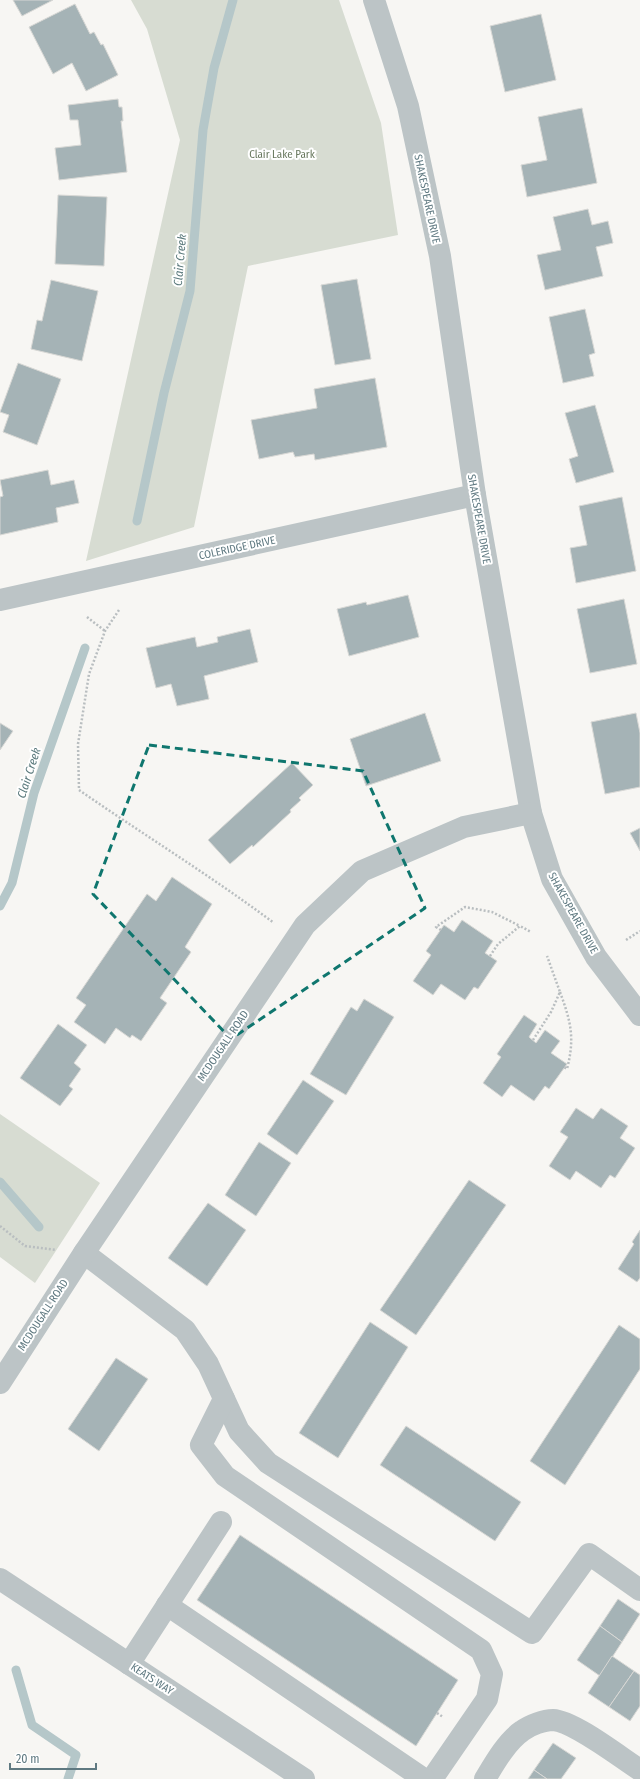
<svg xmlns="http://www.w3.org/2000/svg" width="640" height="1779" font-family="'Fira Sans Condensed',sans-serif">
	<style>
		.green { fill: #d7dcd2 }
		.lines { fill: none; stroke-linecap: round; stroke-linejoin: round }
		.stream { stroke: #b5c7c9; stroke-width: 9 }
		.building { fill: #a5b3b6; stroke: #d8d8d5 }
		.path { stroke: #b9bec0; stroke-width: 2.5; stroke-dasharray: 2 2; stroke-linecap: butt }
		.minor { stroke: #bcc4c6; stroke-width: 22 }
		.marked { fill: none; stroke: #0f766e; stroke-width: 3; stroke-dasharray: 8 5; stroke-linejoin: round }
		.labels { text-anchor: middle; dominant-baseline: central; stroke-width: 4; stroke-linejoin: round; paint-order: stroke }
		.park-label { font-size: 11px; fill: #68785e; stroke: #fff }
		.street-label { font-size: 11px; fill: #5f7981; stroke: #fff }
		.water-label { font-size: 12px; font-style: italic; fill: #5a797c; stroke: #fff }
	</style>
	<rect width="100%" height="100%" fill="#f7f6f3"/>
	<g class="green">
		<polygon points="131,0 339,0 381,123 398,235 248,266 194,527 86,561 180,140 147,29"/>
		<polygon points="0,1114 100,1183 35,1283 0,1257"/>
	</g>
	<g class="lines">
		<g class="stream">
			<polyline points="137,521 164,393 190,291 203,130 214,68 233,0"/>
			<polyline points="0,906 12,883 34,793 85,648"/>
			<polyline points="0,1182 39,1227"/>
			<polyline points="16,1670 32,1725 76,1755 68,1779"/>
		</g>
	</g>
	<g class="building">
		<polygon points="13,0 53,0 22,16"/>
		<polygon points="75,4 90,34 94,32 101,45 103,44 118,75 86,91 72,63 53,74 29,27"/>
		<polygon points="541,14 556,80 505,92 490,26"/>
		<polygon points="118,99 119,107 122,107 123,121 121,121 127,172 59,180 55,148 81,145 78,120 70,120 68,105"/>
		<polygon points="582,108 597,183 527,197 521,165 547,160 538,117"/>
		<polygon points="58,195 107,197 104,266 55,264"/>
		<polygon points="588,209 592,225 608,221 613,243 596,247 603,276 545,290 537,255 561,250 553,217"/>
		<polygon points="357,279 371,359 335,365 321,285"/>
		<polygon points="51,280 98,291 82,361 31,349 37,320 42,321"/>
		<polygon points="585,309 595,353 589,355 594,376 563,383 549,317"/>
		<polygon points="18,363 61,379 37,445 3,432 9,415 0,412"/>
		<polygon points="375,378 387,447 315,460 314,454 295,457 293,452 259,459 251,420 317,408 314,389"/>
		<polygon points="595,405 614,472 576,483 569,459 578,456 565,413"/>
		<polygon points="48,470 51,485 74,480 79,503 56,508 58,522 0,535 0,497 3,496 0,480"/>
		<polygon points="622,497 636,571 576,583 570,548 587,545 579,506"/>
		<polygon points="408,595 419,637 349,656 337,609 366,602 367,605"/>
		<polygon points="624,599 637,664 590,673 577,609"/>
		<polygon points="250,629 258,662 204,676 209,699 177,706 171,684 156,688 146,648 195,637 197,647 218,642 217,637"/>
		<polygon points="425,713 441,761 366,786 350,739"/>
		<polygon points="636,713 640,733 640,787 605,794 591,722"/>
		<polygon points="0,723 13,731 0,750"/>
		<polygon points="292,763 313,785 299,798 301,800 290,810 291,812 253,847 252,845 230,864 208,840"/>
		<polygon points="640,828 640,851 630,833"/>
		<polygon points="172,877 212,904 185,947 191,952 160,998 167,1003 141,1041 132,1035 130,1038 116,1028 105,1044 74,1022 86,1005 76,998 147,894 156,901"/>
		<polygon points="462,920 493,941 485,953 497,961 478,989 474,987 465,1000 441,984 433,995 413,981 431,955 426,951 444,925 454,932"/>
		<polygon points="364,999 394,1017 346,1095 310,1074 351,1007 357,1011"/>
		<polygon points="524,1015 537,1024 529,1037 536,1043 545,1030 560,1041 551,1053 567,1064 549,1089 545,1086 534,1101 511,1085 502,1097 483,1083 501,1057 497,1054"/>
		<polygon points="58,1024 87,1045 74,1063 81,1069 69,1086 73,1089 60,1106 20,1078"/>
		<polygon points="303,1080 334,1101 297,1155 267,1134"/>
		<polygon points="576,1108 593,1119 601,1108 628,1126 620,1138 635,1148 615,1178 610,1175 601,1188 576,1171 570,1180 549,1166 568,1137 560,1132"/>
		<polygon points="259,1142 291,1163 256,1216 225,1195"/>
		<polygon points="469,1180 506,1205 416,1335 380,1310"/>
		<polygon points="208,1203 246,1230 207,1286 168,1258"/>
		<polygon points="640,1230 640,1278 637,1282 618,1269 634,1244 632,1242"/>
		<polygon points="370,1322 408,1347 338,1458 299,1433"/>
		<polygon points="619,1325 640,1339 640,1369 565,1485 530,1461"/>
		<polygon points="116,1358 148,1379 99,1451 68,1429"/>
		<polygon points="406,1426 521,1502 495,1541 380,1465"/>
		<polygon points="240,1535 458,1680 416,1746 197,1600"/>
		<polygon points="618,1599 640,1614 622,1642 600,1626"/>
		<polygon points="600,1626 622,1642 600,1676 577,1660"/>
		<polygon points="612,1656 634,1671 609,1707 588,1693"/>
		<polygon points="634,1671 640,1675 640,1706 630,1721 609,1707"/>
		<polygon points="553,1743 576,1758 561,1779 547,1779 534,1770"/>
		<polygon points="534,1770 547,1779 528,1779"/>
	</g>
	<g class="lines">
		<g class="path">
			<path d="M119 610 105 631 89 674 78 744 79 790C144 835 211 876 274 923"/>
			<polyline points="87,617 105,631"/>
			<polyline points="441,930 436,927 465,907 492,912 520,926"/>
			<polyline points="626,940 640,931"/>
			<polyline points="490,956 498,944 520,926 531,932"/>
			<path d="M560 992C571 1022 575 1038 567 1069L564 1067"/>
			<polyline points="533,1040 551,1012 560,992 547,956"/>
			<polyline points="0,1226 25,1246 56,1250"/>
			<polyline points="437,1713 443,1717"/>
		</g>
		<g class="minor">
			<polyline points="374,0 408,106 440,256 475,495 531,813 552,879 596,957 640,1015"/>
			<polyline points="0,600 475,495"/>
			<polyline points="84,1253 185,1330 208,1364 239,1431 268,1463 532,1633 589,1554 640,1590"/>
			<polyline points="0,1383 84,1253 305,925 362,871 464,827 531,813"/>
			<polyline points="224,1399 201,1445 225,1476 481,1650 492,1674 487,1699 432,1779"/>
			<polyline points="0,1579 304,1779"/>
			<polyline points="167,1605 424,1779"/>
			<polyline points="129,1664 221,1522"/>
			<path d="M485 1779C494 1764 507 1741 522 1731 530 1725 544 1720 553 1720 574 1721 621 1758 640 1770"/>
		</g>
	</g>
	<path class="marked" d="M149 745 363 771 425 908 231 1039 93 894Z"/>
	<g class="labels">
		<g class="park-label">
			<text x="282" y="154">Clair Lake Park</text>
		</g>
		<g class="street-label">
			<text transform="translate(427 199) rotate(78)">SHAKESPEARE DRIVE</text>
			<text transform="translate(479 519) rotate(80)">SHAKESPEARE DRIVE</text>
			<text transform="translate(237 548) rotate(-12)">COLERIDGE DRIVE</text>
			<text transform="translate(573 913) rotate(61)">SHAKESPEARE DRIVE</text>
			<text transform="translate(223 1046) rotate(-56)">MCDOUGALL ROAD</text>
			<text transform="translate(43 1315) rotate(-57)">MCDOUGALL ROAD</text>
			<text transform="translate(152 1679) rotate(33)">KEATS WAY</text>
		</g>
		<g class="water-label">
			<text transform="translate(180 260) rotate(-85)">Clair Creek</text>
			<text transform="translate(29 773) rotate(-72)">Clair Creek</text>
		</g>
	</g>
	<path d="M10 1763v6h86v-6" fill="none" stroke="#5f7981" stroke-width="2"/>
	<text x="16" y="1763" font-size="12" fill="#5f7981" stroke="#ffffff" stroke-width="3" paint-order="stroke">20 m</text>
</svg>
